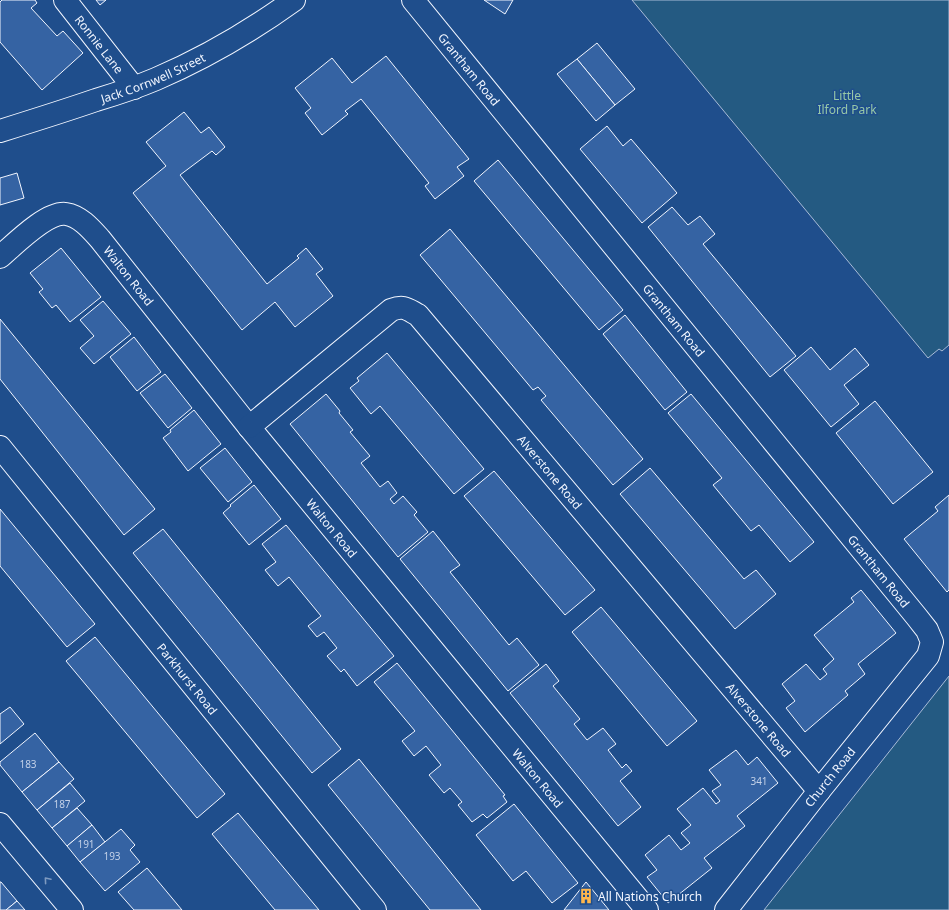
<svg xmlns="http://www.w3.org/2000/svg" width="949" height="910" font-family="'Noto Sans',sans-serif">
	<style>
		.green { fill: #245a82; stroke: #a8bbd7 }
		.building { fill: #3563a3; stroke: #f2f6ff }
		.lines { fill: none; stroke-linecap: round; stroke-linejoin: round }
		.minor-casing { stroke: #f2f6ff; stroke-width: 24 }
		.minor { stroke: #1f4e8c; stroke-width: 22 }
		.oneway { stroke: #7e9ac0 }
		.labels { text-anchor: middle; dominant-baseline: central; stroke-width: 3; stroke-linejoin: round; paint-order: stroke }
		.number-label { font-size: 10px; fill: #c3d1e8 }
		.street-label { font-size: 12px; fill: #f2f6ff; stroke: #1f4e8c }
		.park-label { font-size: 12px; fill: #97c8a6; stroke: #1f4e8c }
		.poi-label { font-size: 12px; fill: #f2f6ff; stroke: #1f4e8c; text-anchor: start }
	</style>
	<rect width="100%" height="100%" fill="#1f4e8c"/>
	<g class="green">
		<polygon points="632,0 949,0 949,345 942,351 939,349 928,358"/>
		<polygon points="949,676 949,910 764,910"/>
	</g>
	<g class="building">
		<polygon points="2,0 35,0 37,3 31,8 57,36 63,31 83,53 42,90 0,42 0,2"/>
		<polygon points="96,0 106,0 100,5"/>
		<polygon points="484,0 513,0 505,14"/>
		<polygon points="597,43 635,89 615,105 577,59"/>
		<polygon points="386,56 469,159 457,167 464,176 435,199 425,186 429,183 361,99 345,111 348,114 322,135 305,113 311,108 295,88 332,58 352,83"/>
		<polygon points="577,59 615,105 596,121 557,74"/>
		<polygon points="184,112 201,133 209,127 225,147 216,155 212,151 180,175 267,284 299,258 297,256 306,248 323,269 316,274 333,296 295,327 275,302 242,330 133,193 166,166 146,142"/>
		<polygon points="607,126 623,146 631,139 677,193 642,223 580,149"/>
		<polygon points="498,160 623,310 599,330 474,181"/>
		<polygon points="17,173 24,198 0,205 0,178"/>
		<polygon points="672,207 688,225 700,216 715,234 703,244 796,356 770,377 648,227"/>
		<polygon points="450,229 643,459 613,485 541,400 546,396 538,387 533,390 420,255"/>
		<polygon points="61,248 101,297 70,322 56,305 52,308 39,292 43,289 30,273"/>
		<polygon points="103,301 131,334 94,364 80,348 94,336 80,320"/>
		<polygon points="625,315 687,392 665,410 603,334"/>
		<polygon points="0,319 155,509 124,535 0,379"/>
		<polygon points="134,337 161,372 137,391 110,357"/>
		<polygon points="811,347 830,370 855,348 869,365 844,385 859,404 831,427 784,370"/>
		<polygon points="387,353 484,469 454,494 380,406 371,414 350,388 359,381 357,378"/>
		<polygon points="165,374 192,408 168,428 140,393"/>
		<polygon points="326,394 340,411 339,413 353,430 350,432 370,456 361,463 380,487 388,481 397,493 390,499 394,504 403,496 417,512 414,515 428,532 398,557 290,424"/>
		<polygon points="691,394 814,542 790,562 759,525 751,531 713,485 722,478 668,413"/>
		<polygon points="875,401 933,472 893,504 836,433"/>
		<polygon points="194,410 221,444 188,471 163,438 171,432 170,430"/>
		<polygon points="225,448 252,482 228,502 200,468"/>
		<polygon points="650,468 744,579 756,570 776,594 735,629 620,494"/>
		<polygon points="494,471 595,590 565,615 464,496"/>
		<polygon points="254,485 281,519 249,545 223,513 231,506 230,505"/>
		<polygon points="949,495 949,590 947,592 904,539 938,511 935,507"/>
		<polygon points="0,509 95,624 67,647 0,566"/>
		<polygon points="286,525 394,656 357,686 344,669 341,672 327,656 337,648 324,632 317,637 308,626 321,616 289,577 278,586 265,570 276,562 262,544"/>
		<polygon points="163,529 341,749 312,773 133,553"/>
		<polygon points="433,531 460,565 450,572 509,645 517,638 539,665 508,691 400,559"/>
		<polygon points="861,590 896,633 858,664 865,674 845,691 848,695 805,732 786,708 795,701 782,684 806,664 820,680 827,674 823,669 834,659 814,635 854,602 851,598"/>
		<polygon points="601,607 697,721 667,746 572,632"/>
		<polygon points="95,637 225,794 197,818 66,661"/>
		<polygon points="397,663 505,795 503,796 507,802 487,818 483,814 472,822 458,805 462,802 450,788 444,793 429,775 441,765 426,746 414,756 402,741 415,731 374,682"/>
		<polygon points="546,664 559,681 553,686 580,719 574,724 587,740 603,728 616,744 608,750 622,768 626,764 632,771 620,781 641,807 618,826 510,693"/>
		<polygon points="10,707 24,724 0,744 0,714"/>
		<polygon points="35,733 59,762 22,792 0,765 0,762"/>
		<polygon points="736,750 748,765 757,757 778,783 737,816 745,826 704,858 712,868 668,903 647,877 657,870 645,855 669,835 681,850 690,843 681,833 691,825 677,809 703,788 716,804 720,801 712,791 721,785 709,770"/>
		<polygon points="359,759 481,910 430,910 328,785"/>
		<polygon points="59,762 74,779 37,810 22,792"/>
		<polygon points="70,783 85,801 52,828 37,810"/>
		<polygon points="514,804 578,883 552,903 526,871 513,881 476,835"/>
		<polygon points="77,808 92,825 67,846 52,828"/>
		<polygon points="238,813 319,910 275,910 212,834"/>
		<polygon points="92,825 105,842 80,862 67,846"/>
		<polygon points="121,829 135,845 130,850 140,862 105,891 80,862"/>
		<polygon points="147,868 182,910 134,910 118,892"/>
		<polygon points="0,882 1,882 17,901 6,910 0,910"/>
		<polygon points="586,882 609,910 564,910"/>
		<polygon points="17,901 25,910 6,910"/>
	</g>
	<g class="lines">
		<g class="minor-casing">
			<g id="minor">
				<path id="s1" d="M65 0 134 88"/>
				<path id="s2" d="M413 0 916 616 927 630 932 642 928 656 819 791 726 910"/>
				<path id="s3" d="M0 131C32 121 64 111 96 100 116 94 137 87 156 79 205 58 251 31 294 0"/>
				<path id="s4" d="M0 257C14 245 47 211 66 214 80 216 91 229 100 239L249 427 647 910"/>
				<path id="s5" d="M249 427 391 310C404 305 407 309 418 315L819 791"/>
				<path id="s6" d="M0 447 375 910"/>
				<polyline points="0,824 72,910"/>
			</g>
		</g>
		<use href="#minor" class="minor"/>
	</g>
	<defs><path id="oneway-chevron" d="M-2-3.5L2.5 0L-2 3.5" fill="none" stroke-width="1.6" stroke-linecap="round" stroke-linejoin="round"/></defs>
	<use class="oneway" href="#oneway-chevron" transform="translate(47 880) rotate(-130)"/>
	<defs>
		<g id="building-bare" transform="scale(1.2)"><path d="M-4-6H4V6H1V3H-1V6H-4ZM-2.5-4.3h1.7v1.8h-1.7ZM.8-4.3h1.7v1.8H.8ZM-2.5-1h1.7V.8h-1.7ZM.8-1h1.7V.8H.8Z" fill="#ffb74d" stroke="#1f4e8c" stroke-width="2.5" paint-order="stroke"/></g>
	</defs>
	<g fill-rule="evenodd">
		<use href="#building-bare" x="586" y="896"/>
	</g>
	<g class="labels">
		<g class="number-label">
			<text x="28" y="764">183</text>
			<text x="759" y="781">341</text>
			<text x="62" y="804">187</text>
			<text x="86" y="844">191</text>
			<text x="112" y="856">193</text>
		</g>
		<g class="street-label">
			<text stroke="none"><textPath href="#s1" startOffset="56">Ronnie Lane</textPath></text>
			<text stroke="none"><textPath href="#s2" startOffset="89">Grantham Road</textPath></text>
			<text stroke="none"><textPath href="#s3" startOffset="162">Jack Cornwell Street</textPath></text>
			<text stroke="none"><textPath href="#s4" startOffset="170">Walton Road</textPath></text>
			<text stroke="none"><textPath href="#s2" startOffset="413">Grantham Road</textPath></text>
			<text stroke="none"><textPath href="#s5" startOffset="418">Alverstone Road</textPath></text>
			<text stroke="none"><textPath href="#s4" startOffset="494">Walton Road</textPath></text>
			<text stroke="none"><textPath href="#s2" startOffset="737">Grantham Road</textPath></text>
			<text stroke="none"><textPath href="#s6" startOffset="298">Parkhurst Road</textPath></text>
			<text stroke="none"><textPath href="#s5" startOffset="742">Alverstone Road</textPath></text>
			<text transform="translate(830 777) rotate(-51)">Church Road</text>
			<text stroke="none"><textPath href="#s4" startOffset="818">Walton Road</textPath></text>
		</g>
		<g class="park-label">
			<text x="847" y="95">Little<tspan x="847" dy="14">Ilford Park</tspan></text>
		</g>
		<g class="poi-label">
			<text x="598" y="896">All Nations Church</text>
		</g>
	</g>
</svg>
